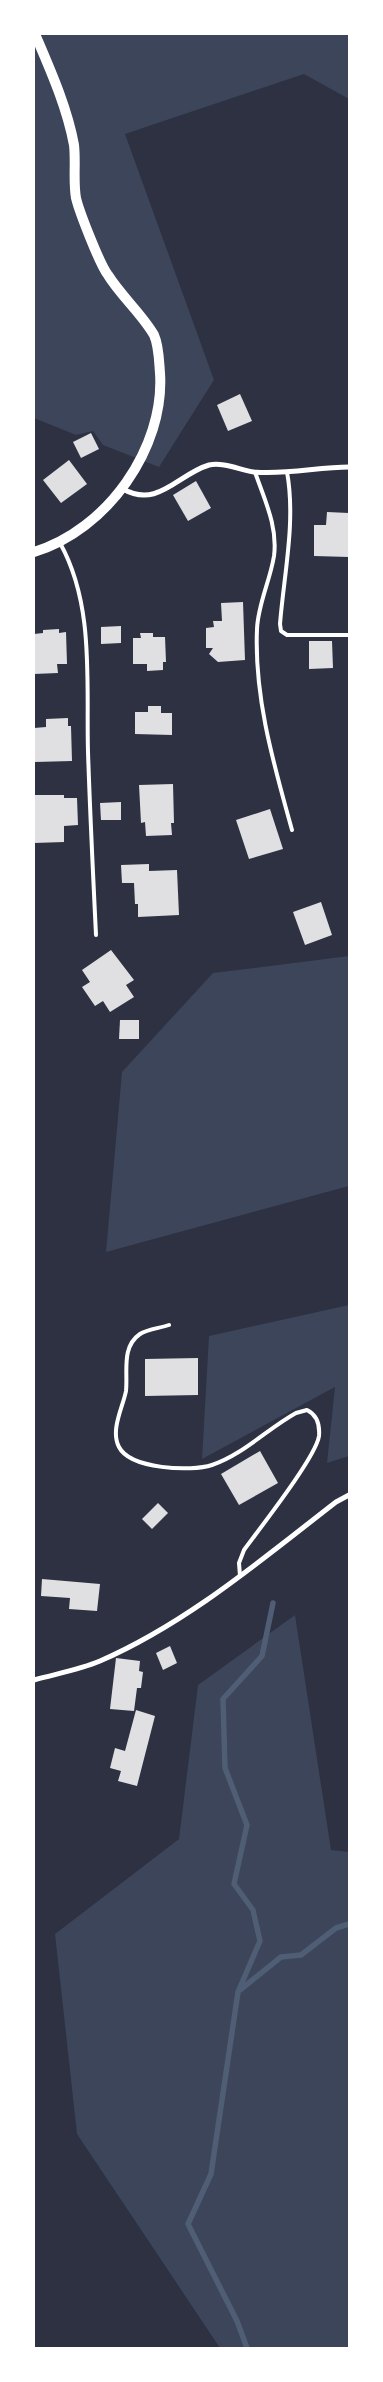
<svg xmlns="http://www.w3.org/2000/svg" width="383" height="2382" font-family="Inter,sans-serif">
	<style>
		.green { fill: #3c4559 }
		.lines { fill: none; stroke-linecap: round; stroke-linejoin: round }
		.stream { stroke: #4f5d75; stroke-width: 5.5 }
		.building { fill: #e0e0e3 }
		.service { stroke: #fff; stroke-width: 4 }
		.minor { stroke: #fff; stroke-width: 5 }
		.secondary { stroke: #fff; stroke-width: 10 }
	</style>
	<rect width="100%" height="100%" fill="#2d3142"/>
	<g class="green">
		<polygon points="34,34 349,34 349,99 304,74 125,134 214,380 159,467 103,445 93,431 76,435 34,418"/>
		<polygon points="349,956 349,1186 106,1252 122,1072 213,973"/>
		<polygon points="349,1305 349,1456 327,1463 335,1387 202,1459 209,1336"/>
		<polygon points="295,1615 331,1850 349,1852 349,2348 220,2348 77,2134 55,1934 179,1839 198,1685"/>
	</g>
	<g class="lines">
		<g class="stream">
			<polyline points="240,1990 281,1957 301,1955 336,1928 349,1924"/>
			<polyline points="247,2348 237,2321 188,2224 211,2174 238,1992 260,1941 253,1910 234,1884 247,1825 225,1768 223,1699 262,1656 273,1603"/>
		</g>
	</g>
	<g class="building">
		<polygon points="240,394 252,421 228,431 217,405"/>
		<polygon points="91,433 99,449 81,458 73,442"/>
		<polygon points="69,460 87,484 61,503 43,480"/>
		<polygon points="196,481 211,508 188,521 173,495"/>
		<polygon points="327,512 349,513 349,557 314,556 314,525 326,525"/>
		<polygon points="243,602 245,660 218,662 209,654 213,648 206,648 206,628 214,627 213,621 222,621 221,603"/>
		<polygon points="121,626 121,643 101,644 101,627"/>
		<polygon points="59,629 59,633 66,632 67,664 57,664 58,673 34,674 34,634 43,633 43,630"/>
		<polygon points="140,633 153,633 153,637 165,637 166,662 163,662 163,670 147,671 147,664 133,664 133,638 141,638"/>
		<polygon points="309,641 332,641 333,668 309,669"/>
		<polygon points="148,706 161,706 161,713 172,713 172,735 135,734 135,712 148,712"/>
		<polygon points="68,718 68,726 71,726 72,761 35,762 34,728 46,727 46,719"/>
		<polygon points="173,784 174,823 171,823 172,835 146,836 145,822 141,823 139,785"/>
		<polygon points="34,795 64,795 64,798 77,798 78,825 64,826 64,842 34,843"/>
		<polygon points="121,802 121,820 101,820 100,803"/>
		<polygon points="270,809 283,849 249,859 236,820"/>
		<polygon points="149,864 149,871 177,870 179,915 138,917 138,904 135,904 134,883 122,883 121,865"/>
		<polygon points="321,902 332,935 305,945 293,912"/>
		<polygon points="111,950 134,980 126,985 134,997 110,1012 103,1001 95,1006 82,987 90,982 82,970"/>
		<polygon points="120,1020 139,1020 139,1039 119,1039"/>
		<polygon points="198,1358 198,1395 145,1396 145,1359"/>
		<polygon points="260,1451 278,1483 239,1505 221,1474"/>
		<polygon points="158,1503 168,1513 152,1529 142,1519"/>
		<polygon points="42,1579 100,1584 97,1611 69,1609 70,1598 41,1596"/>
		<polygon points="170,1646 177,1663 163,1670 156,1653"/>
		<polygon points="116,1658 140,1661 139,1671 143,1672 141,1688 137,1688 134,1711 110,1709"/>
		<polygon points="136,1710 155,1716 137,1786 118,1781 121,1771 110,1768 115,1748 125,1751"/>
	</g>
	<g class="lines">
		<g class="service">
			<path d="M255 472C264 499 278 526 274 556 270 581 258 604 257 629 254 698 274 765 292 830"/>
			<path d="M287 472C296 521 284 574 280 624L281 631 287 635H349"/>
			<path d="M60 543C95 606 86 683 88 752 90 813 93 874 96 935"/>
			<path d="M169 1325C161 1328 147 1329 140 1334 121 1347 128 1372 126 1391 123 1407 110 1430 119 1447 130 1469 191 1472 212 1465 244 1454 267 1429 296 1413L307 1410C317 1415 320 1424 319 1436 316 1457 260 1528 244 1550L239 1563 240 1576"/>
		</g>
		<g class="minor">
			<path d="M123 489C158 509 178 474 209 465 224 462 240 470 254 472 286 475 318 467 349 467"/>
			<path d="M34 1680C55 1674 79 1670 100 1661 187 1623 261 1560 336 1502L349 1495"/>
		</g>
		<path class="secondary" d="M34 552C107 530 165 448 160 373 159 361 159 346 154 335 142 314 121 296 108 275 100 265 79 211 76 198 73 181 76 162 74 145 67 107 50 69 35 34"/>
	</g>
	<rect width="383" height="2382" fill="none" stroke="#ffffff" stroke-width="70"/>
</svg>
